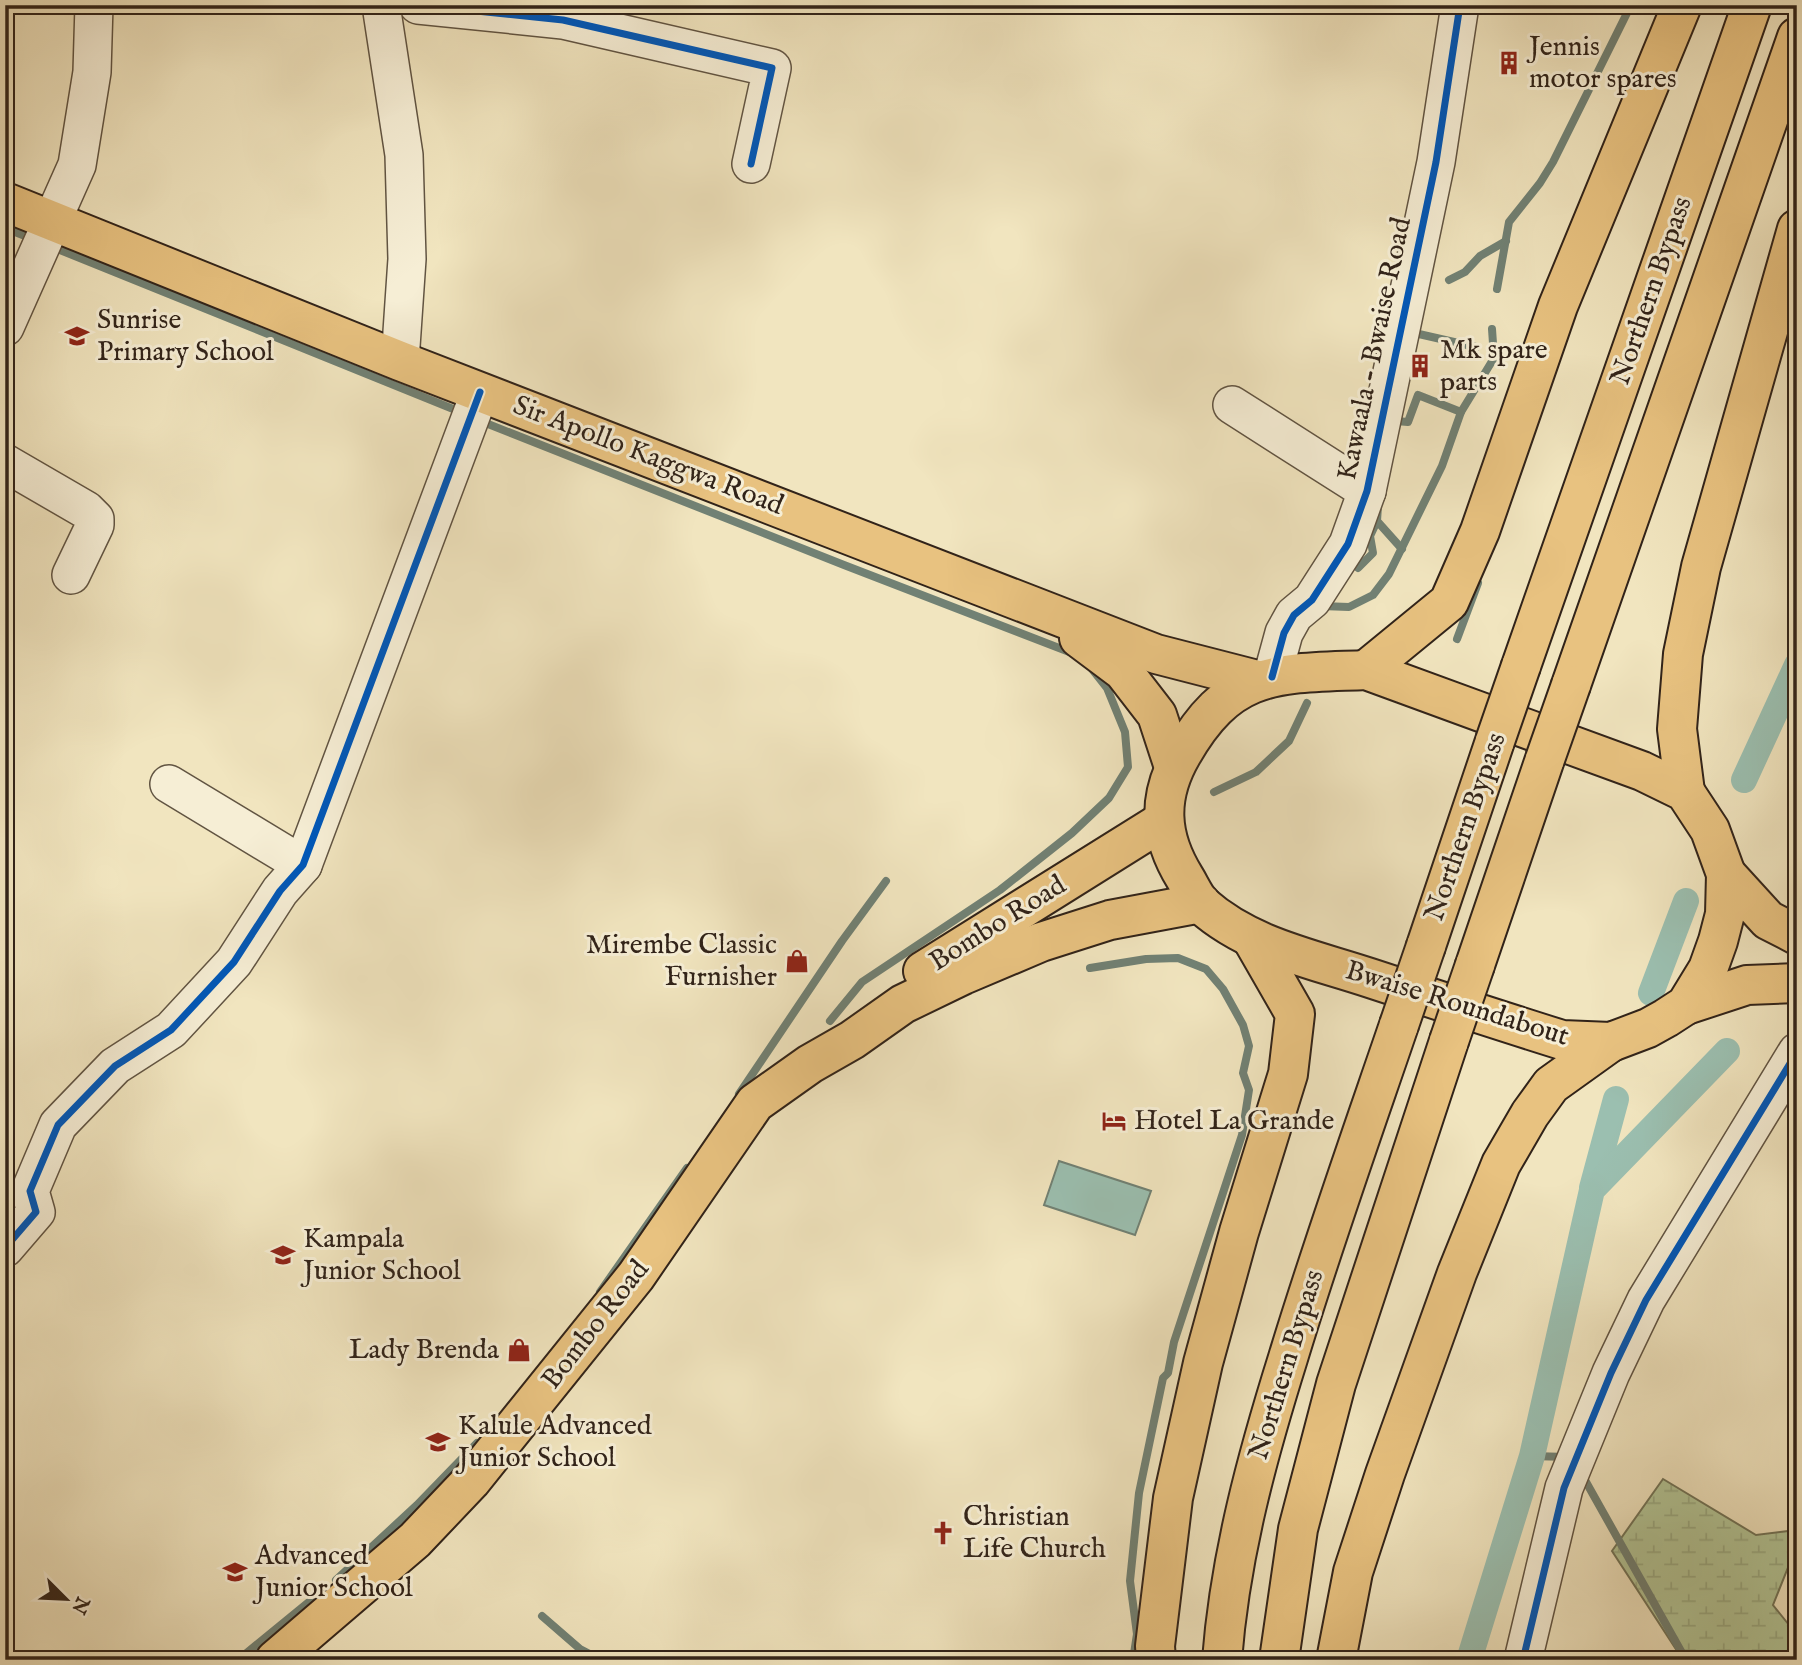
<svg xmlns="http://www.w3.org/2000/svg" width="1802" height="1665" font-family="'IM FELL English',serif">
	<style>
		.wetland { fill: url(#wetland-marsh); stroke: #727458; stroke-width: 2 }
		.water { fill: #9bbfb0; stroke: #718174; stroke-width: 2 }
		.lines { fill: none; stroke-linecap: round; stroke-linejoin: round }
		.stream { stroke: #718174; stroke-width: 8 }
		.canal { stroke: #9bbfb0; stroke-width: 26 }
		.minor-casing { stroke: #615442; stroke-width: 40 }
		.major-casing { stroke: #312319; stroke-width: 42 }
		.highway-casing { stroke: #312319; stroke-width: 42 }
		.minor { stroke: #f6eed5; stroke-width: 37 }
		.major { stroke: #e8c280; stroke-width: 38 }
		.highway { stroke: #e8c280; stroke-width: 38 }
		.highway-bridge-casing { stroke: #312319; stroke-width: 42; stroke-linecap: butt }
		.highway-bridge { stroke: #e8c280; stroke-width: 38 }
		.cycleway-casing { stroke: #f6eed5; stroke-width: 11 }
		.cycleway { stroke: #0057b8; stroke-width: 7 }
		.labels { text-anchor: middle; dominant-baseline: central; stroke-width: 6; stroke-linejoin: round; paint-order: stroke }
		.poi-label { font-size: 28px; fill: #312319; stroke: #f6eed5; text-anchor: start }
		.street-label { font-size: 28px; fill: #312319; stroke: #f6eed5 }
	</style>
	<defs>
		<pattern id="wetland-marsh" width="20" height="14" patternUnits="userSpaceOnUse" patternTransform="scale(1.75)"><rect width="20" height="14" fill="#b3c697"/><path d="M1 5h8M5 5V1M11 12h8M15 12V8" fill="none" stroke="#9aaa82"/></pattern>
	</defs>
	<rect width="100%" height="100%" fill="#f1e5bf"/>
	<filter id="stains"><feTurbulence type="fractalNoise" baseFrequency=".00286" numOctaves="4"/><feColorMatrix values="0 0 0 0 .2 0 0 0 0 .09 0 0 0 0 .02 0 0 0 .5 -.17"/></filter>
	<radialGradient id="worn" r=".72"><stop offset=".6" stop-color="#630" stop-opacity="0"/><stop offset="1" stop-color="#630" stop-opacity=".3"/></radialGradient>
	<polygon class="wetland" points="1663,1479 1756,1535 1797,1530 1797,1545 1773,1605 1797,1635 1797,1660 1683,1660 1612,1551"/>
	<polygon class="water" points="1059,1161 1151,1191 1135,1235 1044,1205"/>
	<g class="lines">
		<g class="stream">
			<polyline points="5,228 35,240"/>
			<polyline points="50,246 463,413"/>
			<polyline points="1449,280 1465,272 1480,256 1506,241"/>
			<polyline points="1497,289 1509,222 1540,183 1553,162 1631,5"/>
			<polyline points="1410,332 1476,347"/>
			<polyline points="478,420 844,565 1072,653"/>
			<polyline points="1395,425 1396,421 1408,422 1418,395 1461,412"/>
			<polyline points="1378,506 1377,521 1402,549"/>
			<polyline points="1358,568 1373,553 1370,536 1377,521"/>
			<polyline points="1321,606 1349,607 1373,595 1389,574 1442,466 1461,412 1494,358 1492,329"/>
			<polyline points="1457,639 1478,583"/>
			<polyline points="1214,792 1256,772 1289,741 1307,703"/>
			<polyline points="1090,968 1146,959 1178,958 1206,969 1223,989 1243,1025 1249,1046 1243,1073 1249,1090 1242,1135 1174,1342 1168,1373 1163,1378 1139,1493 1130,1581 1137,1634 1133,1660"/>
			<polyline points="830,1021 862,982 1000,890 1072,833 1109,798 1128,767 1125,732 1107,688 1092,669"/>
			<polyline points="739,1094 842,941 886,881"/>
			<polyline points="600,1292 687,1168"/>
			<polyline points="1532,1456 1567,1457"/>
			<polyline points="1581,1473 1686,1660"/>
			<polyline points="336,1580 417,1505 477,1443"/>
			<polyline points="542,1616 580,1649 601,1660"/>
			<polyline points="238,1660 321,1592"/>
		</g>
		<g class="canal">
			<polyline points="1744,780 1797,665"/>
			<polyline points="1651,993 1686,901"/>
			<polyline points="1592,1188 1616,1099"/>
			<polyline points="1469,1660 1532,1456 1592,1190 1727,1051"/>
		</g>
		<g class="minor-casing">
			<g id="minor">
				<polyline points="381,5 404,155 407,259 400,361"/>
				<polyline points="418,5 563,20 772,68 751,164"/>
				<polyline points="5,327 77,165 92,72 94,5"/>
				<polyline points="1232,405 1367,491"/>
				<polyline points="5,463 86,510 95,519 95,525 71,575"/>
				<polyline points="1272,677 1284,633 1294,615 1312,600 1348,544 1367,491 1436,162 1460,5"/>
				<polyline points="169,784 303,865"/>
				<polyline points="5,1248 36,1212 30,1191 58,1125 115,1066 171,1030 234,962 280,891 303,865 480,392"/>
				<polyline points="1523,1660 1564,1488 1611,1373 1646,1300 1797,1052"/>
			</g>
		</g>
		<g class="major-casing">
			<g id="major">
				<polyline points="5,202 400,361 1156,654 1257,680"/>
				<polyline points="1079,638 1123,671 1157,715 1174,767"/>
				<path d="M1366 670 1642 771 1685 792 1710 830 1726 874 1725 914 1718 941 1708 969 1686 1005 1666 1018 1648 1028 1611 1042 1562 1040C1498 1020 1434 999 1370 978 1313 959 1249 947 1202 905 1195 898 1190 886 1185 878 1159 836 1157 797 1182 754 1231 668 1278 674 1366 670Z"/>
				<polyline points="1726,874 1768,920 1797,935"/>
				<polyline points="923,971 1163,821"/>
				<polyline points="1686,1005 1747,985 1797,983"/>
				<polyline points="275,1660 415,1540 471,1481 636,1276 755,1103 810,1064 852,1040 903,1004 963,975 1041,942 1110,920 1201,903"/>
			</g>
		</g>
		<g class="highway-casing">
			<g id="highway">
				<polyline points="1521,666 1752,5"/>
				<polyline points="1366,670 1449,602 1480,531 1558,306 1682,5"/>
				<polyline points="1571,685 1797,37"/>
				<polyline points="1685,792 1677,729 1683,654 1701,567 1797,229"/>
				<polyline points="1426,946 1495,741"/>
				<polyline points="1475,965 1545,759"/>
				<polyline points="1156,1660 1155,1646 1173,1498 1203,1363 1239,1232 1288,1074 1295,1014 1252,939"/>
				<path d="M1222 1660C1230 1556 1257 1457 1288 1358 1322 1246 1361 1136 1399 1025"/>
				<polyline points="1279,1660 1298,1529 1336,1384 1449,1041"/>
				<polyline points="1336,1660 1353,1572 1385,1474 1457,1273 1501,1164 1530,1114 1551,1085 1611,1042"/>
			</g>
		</g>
		<use href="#minor" class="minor"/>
		<use href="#major" class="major"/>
		<use href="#highway" class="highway"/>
		<g class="highway-bridge-casing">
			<g id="highway-bridge">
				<polyline points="1495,741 1521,666"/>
				<polyline points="1545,759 1571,685"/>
				<polyline points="1399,1025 1426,946"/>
				<polyline points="1449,1041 1475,965"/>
			</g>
		</g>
		<use href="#highway-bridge" class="highway-bridge"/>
		<g class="cycleway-casing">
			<g id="cycleway">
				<polyline points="418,5 563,20 772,68 751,164"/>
				<polyline points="1272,677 1284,633 1294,615 1312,600 1348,544 1367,491 1436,162 1460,5"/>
				<polyline points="5,1248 36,1212 30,1191 58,1125 115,1066 171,1030 234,962 280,891 303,865 480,392"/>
				<polyline points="1523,1660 1564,1488 1611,1373 1646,1300 1797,1052"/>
			</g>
		</g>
		<use href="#cycleway" class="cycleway"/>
	</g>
	<defs>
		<g id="building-bare" transform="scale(1.89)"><path d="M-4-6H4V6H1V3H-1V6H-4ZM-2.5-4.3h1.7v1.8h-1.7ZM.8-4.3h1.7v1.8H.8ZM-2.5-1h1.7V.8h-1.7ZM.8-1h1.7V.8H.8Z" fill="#8f2418" stroke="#f6eed5" stroke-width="2.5" paint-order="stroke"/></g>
		<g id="school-bare" transform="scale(1.89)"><path d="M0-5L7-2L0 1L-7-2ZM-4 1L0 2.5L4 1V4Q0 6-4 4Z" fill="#8f2418" stroke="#f6eed5" stroke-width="2.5" paint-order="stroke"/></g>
		<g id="shop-bare" transform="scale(1.89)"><path d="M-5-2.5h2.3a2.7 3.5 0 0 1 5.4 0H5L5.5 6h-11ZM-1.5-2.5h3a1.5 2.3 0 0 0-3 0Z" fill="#8f2418" stroke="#f6eed5" stroke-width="2.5" paint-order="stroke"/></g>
		<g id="hotel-bare" transform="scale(1.89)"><path d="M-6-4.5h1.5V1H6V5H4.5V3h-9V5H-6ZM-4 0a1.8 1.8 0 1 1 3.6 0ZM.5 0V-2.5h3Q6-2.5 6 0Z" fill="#8f2418" stroke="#f6eed5" stroke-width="2.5" paint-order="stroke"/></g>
		<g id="church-bare" transform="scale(1.89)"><path d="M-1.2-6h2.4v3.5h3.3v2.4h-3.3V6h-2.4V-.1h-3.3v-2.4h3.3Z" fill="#8f2418" stroke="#f6eed5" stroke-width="2.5" paint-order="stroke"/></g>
	</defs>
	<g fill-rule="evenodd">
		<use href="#building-bare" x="1509" y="63"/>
		<use href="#school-bare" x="77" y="336"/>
		<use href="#building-bare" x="1420" y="366"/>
		<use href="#shop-bare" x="797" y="961"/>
		<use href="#hotel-bare" x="1114" y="1121"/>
		<use href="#school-bare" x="283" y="1255"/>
		<use href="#shop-bare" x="519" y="1350"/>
		<use href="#school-bare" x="438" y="1442"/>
		<use href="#church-bare" x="943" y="1533"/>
		<use href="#school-bare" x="235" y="1572"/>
	</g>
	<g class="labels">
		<g class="poi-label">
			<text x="1529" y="47">Jennis<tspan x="1529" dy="32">motor spares</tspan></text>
			<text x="97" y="320">Sunrise<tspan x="97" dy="32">Primary School</tspan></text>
			<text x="1440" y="350">Mk spare<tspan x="1440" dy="32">parts</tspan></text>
			<text x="777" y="945" text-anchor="end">Mirembe Classic<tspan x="777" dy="32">Furnisher</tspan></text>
			<text x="1134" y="1121">Hotel La Grande</text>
			<text x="303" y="1239">Kampala<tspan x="303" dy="32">Junior School</tspan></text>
			<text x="499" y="1350" text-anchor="end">Lady Brenda</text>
			<text x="458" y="1426">Kalule Advanced<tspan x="458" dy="32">Junior School</tspan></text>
			<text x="963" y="1517">Christian<tspan x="963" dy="32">Life Church</tspan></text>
			<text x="255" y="1556">Advanced<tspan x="255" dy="32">Junior School</tspan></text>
		</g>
		<g class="street-label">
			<text transform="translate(1652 291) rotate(-71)">Northern Bypass</text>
			<text transform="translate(1375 349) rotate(-78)">Kawaala - Bwaise Road</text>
			<text transform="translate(648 456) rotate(21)">Sir Apollo Kaggwa Road</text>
			<text transform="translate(1466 827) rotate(-71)">Northern Bypass</text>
			<text transform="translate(998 924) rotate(-32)">Bombo Road</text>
			<text transform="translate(1457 1004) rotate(17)">Bwaise Roundabout</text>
			<text transform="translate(596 1325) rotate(-52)">Bombo Road</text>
			<text transform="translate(1287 1365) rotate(-73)">Northern Bypass</text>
		</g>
	</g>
	<rect width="1802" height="1665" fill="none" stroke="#f1e5bf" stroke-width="28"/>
	<rect x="7" y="7" width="1788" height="1651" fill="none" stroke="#312319" stroke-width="3.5"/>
	<rect x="14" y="14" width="1774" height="1637" fill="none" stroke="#312319" stroke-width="2"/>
	<g transform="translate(66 1599) rotate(114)" stroke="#f6eed5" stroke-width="5" paint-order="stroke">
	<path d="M0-5L12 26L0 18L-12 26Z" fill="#312319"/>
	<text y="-10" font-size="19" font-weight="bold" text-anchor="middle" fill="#312319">N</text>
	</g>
	<rect width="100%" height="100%" filter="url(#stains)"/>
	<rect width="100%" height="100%" fill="url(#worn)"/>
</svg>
